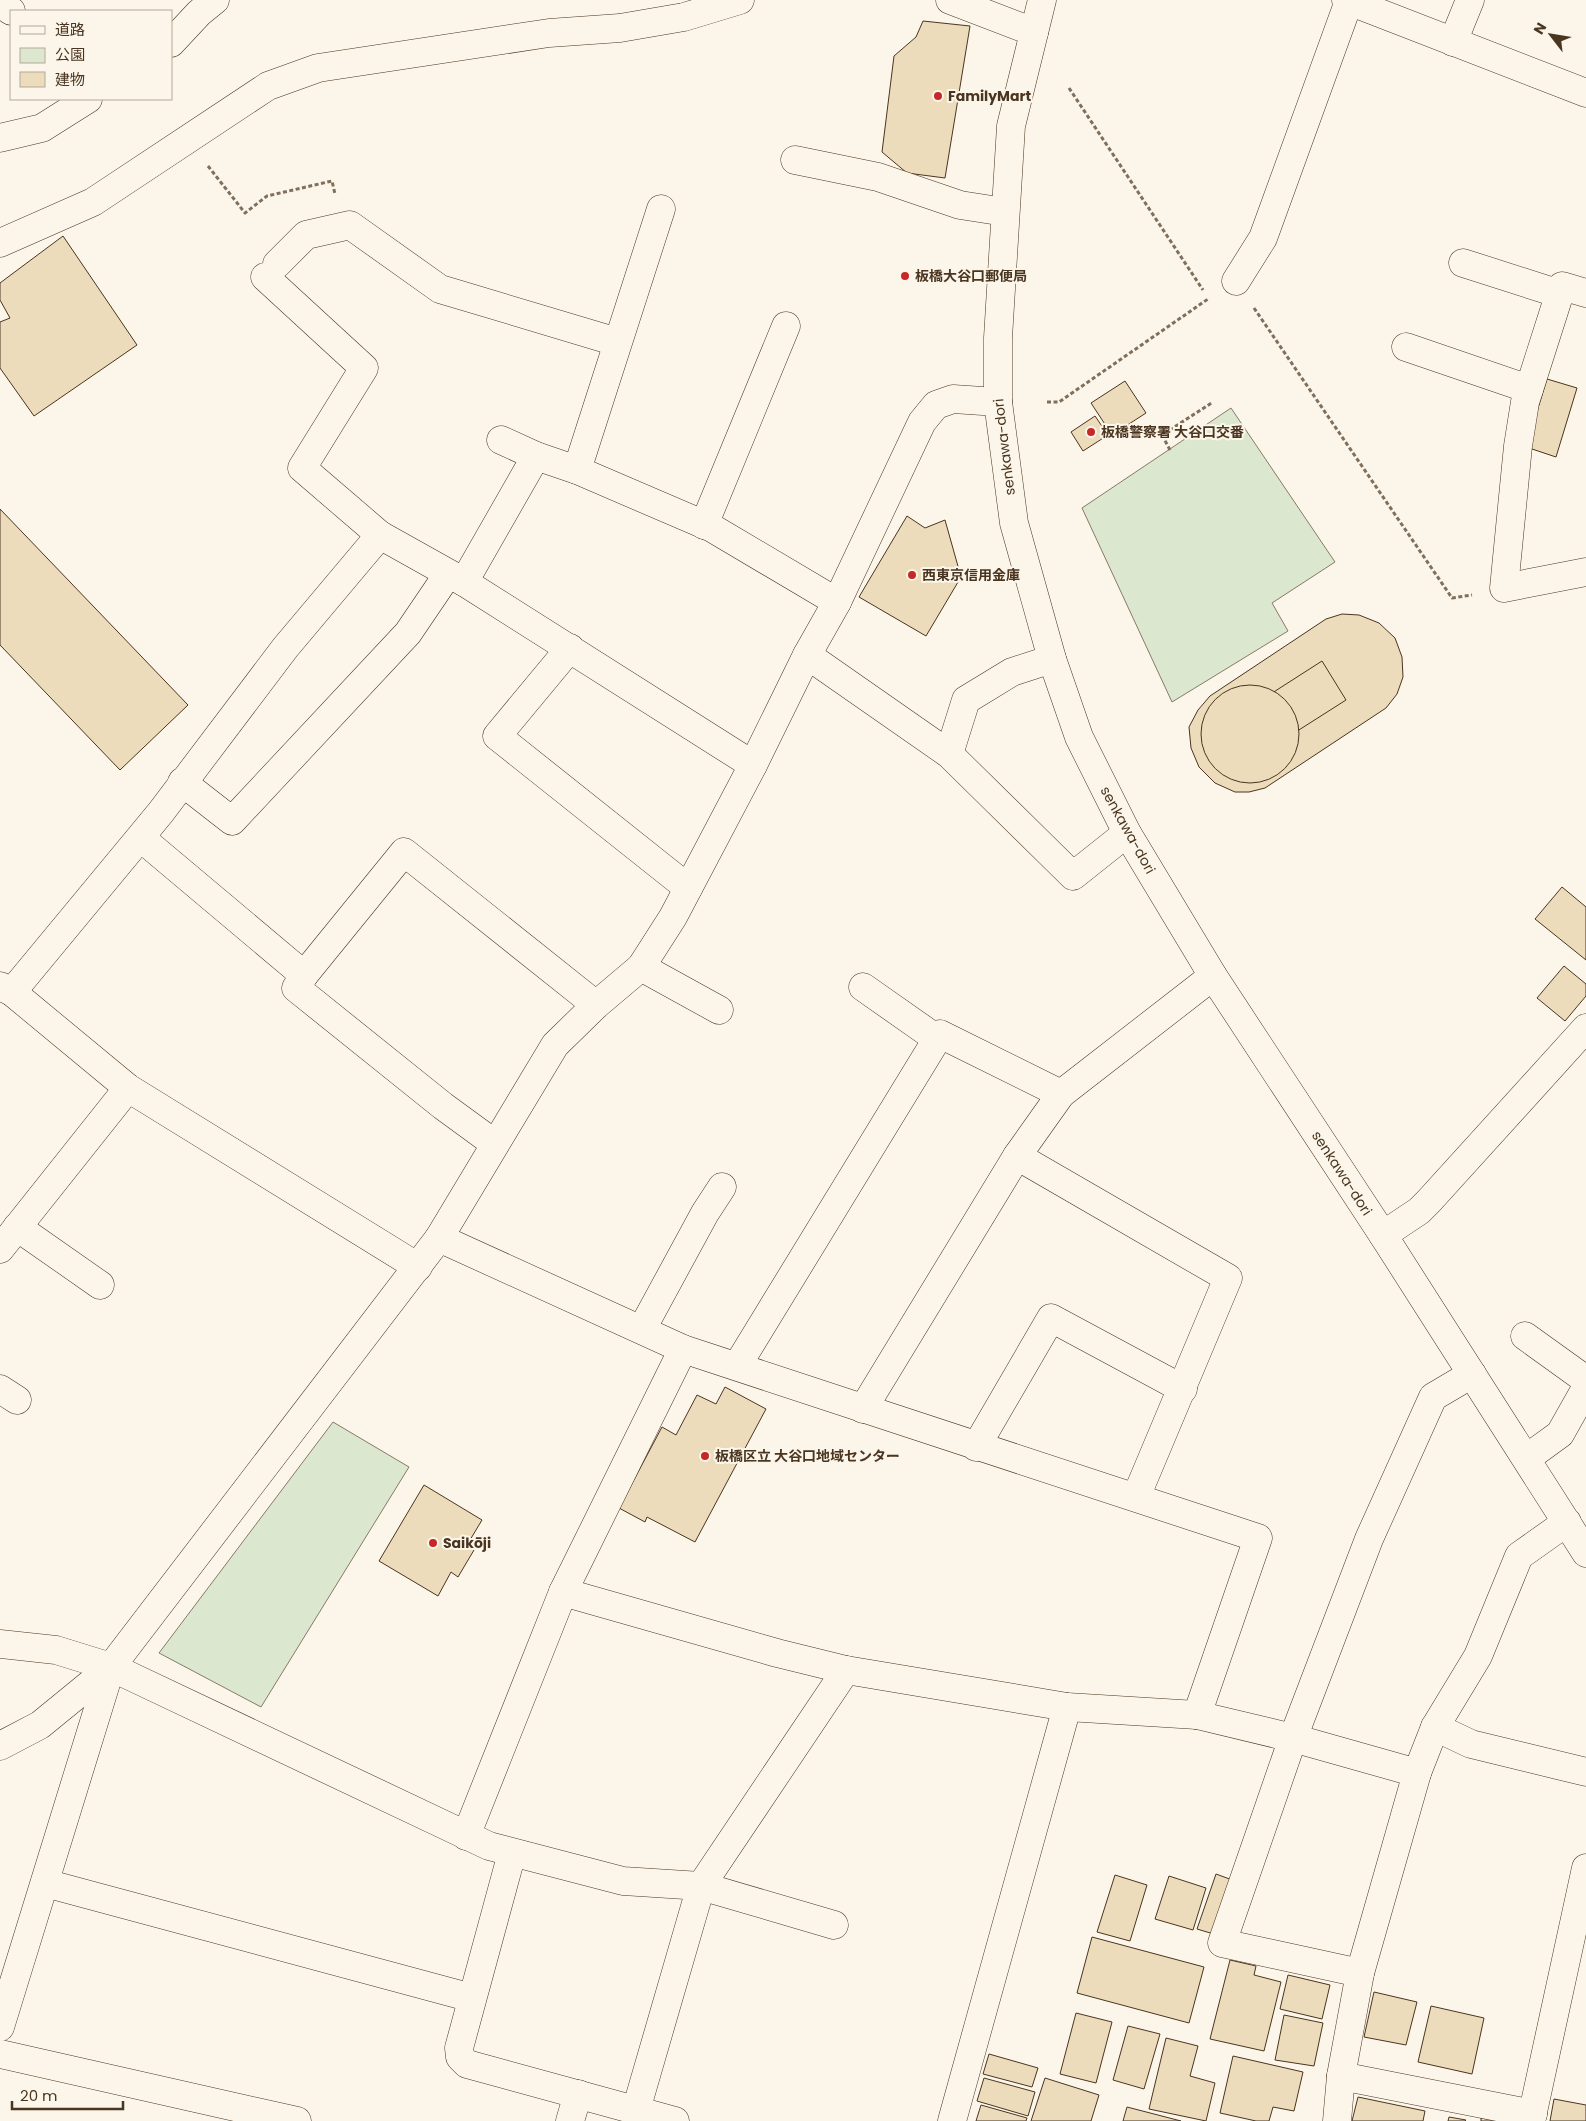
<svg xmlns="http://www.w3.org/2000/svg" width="1586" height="2121" font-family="Poppins,'Noto Sans JP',sans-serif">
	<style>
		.green { fill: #dce7d0; stroke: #887966 }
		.building { fill: #ecdcbc; stroke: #4a3520 }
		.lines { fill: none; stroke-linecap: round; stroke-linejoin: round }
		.minor-casing { stroke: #4a3520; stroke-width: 29 }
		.major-casing { stroke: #4a3520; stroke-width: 29 }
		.path { stroke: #7f6f5c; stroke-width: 3; stroke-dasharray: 4 2.5; stroke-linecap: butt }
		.minor { stroke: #fbf6e9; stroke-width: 28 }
		.major { stroke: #fbf6e9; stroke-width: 28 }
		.poi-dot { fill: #c62828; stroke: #fbf6e9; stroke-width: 2 }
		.labels { text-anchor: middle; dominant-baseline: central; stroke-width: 4; stroke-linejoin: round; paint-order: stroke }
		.poi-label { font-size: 14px; font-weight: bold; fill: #4a3520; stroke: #fbf6e9; text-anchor: start }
		.street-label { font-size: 14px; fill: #4a3520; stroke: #fbf6e9 }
	</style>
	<rect width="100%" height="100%" fill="#fbf6e9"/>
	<g class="green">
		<polygon points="1231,408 1335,562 1272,603 1288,631 1172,702 1082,508"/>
		<polygon points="333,1422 409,1467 261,1707 159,1653"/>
	</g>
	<g class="building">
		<polygon points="923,21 970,26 945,178 907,173 882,152 894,56 916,37"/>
		<polygon points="63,236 137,345 34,416 0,368 0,322 10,318 0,300 0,283"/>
		<polygon points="1547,379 1577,388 1556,457 1526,447"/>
		<polygon points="1125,381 1146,413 1112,435 1091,403"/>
		<polygon points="1095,416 1108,435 1083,451 1071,432"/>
		<polygon points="0,509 188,705 120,770 0,645"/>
		<polygon points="907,516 925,528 945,520 961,577 926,636 859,597"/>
		<polygon points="1342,614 1359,615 1379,623 1395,638 1402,657 1403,677 1397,694 1386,708 1265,788 1249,792 1235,792 1215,783 1199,767 1191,748 1189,727 1198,710 1210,696 1326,619"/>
		<polygon points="1322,661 1346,700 1280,742 1255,704"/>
		<circle cx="1250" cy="734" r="49"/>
		<polygon points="1562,887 1586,907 1586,960 1535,919"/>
		<polygon points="1564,966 1586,984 1586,996 1565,1021 1537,998"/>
		<polygon points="725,1387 766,1409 695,1542 647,1517 645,1522 619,1508 662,1427 676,1435 697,1395 716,1404"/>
		<polygon points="424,1485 482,1520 467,1545 474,1550 458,1577 451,1572 438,1596 379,1561"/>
		<polygon points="1216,1874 1235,1881 1217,1935 1197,1929"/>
		<polygon points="1115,1875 1147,1885 1130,1941 1097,1932"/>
		<polygon points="1169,1876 1206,1888 1193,1930 1155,1919"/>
		<polygon points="1092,1937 1204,1967 1189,2023 1077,1993"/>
		<polygon points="1230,1960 1256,1966 1254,1975 1281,1982 1264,2051 1210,2039"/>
		<polygon points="1288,1975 1330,1985 1322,2019 1280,2009"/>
		<polygon points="1374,1992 1417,2002 1406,2045 1364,2037"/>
		<polygon points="1431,2006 1484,2018 1472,2074 1418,2062"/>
		<polygon points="1076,2013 1112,2022 1096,2083 1060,2074"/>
		<polygon points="1284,2015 1323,2023 1314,2066 1275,2060"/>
		<polygon points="1128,2026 1160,2034 1144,2089 1113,2080"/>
		<polygon points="1166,2038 1198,2046 1190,2076 1215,2083 1206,2121 1149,2109"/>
		<polygon points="989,2054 1038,2068 1032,2087 983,2074"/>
		<polygon points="1233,2056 1303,2072 1294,2111 1273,2107 1269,2121 1256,2121 1220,2113"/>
		<polygon points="984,2078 1035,2092 1028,2116 977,2101"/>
		<polygon points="1045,2078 1099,2095 1091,2121 1031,2121"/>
		<polygon points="1358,2097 1425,2111 1423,2121 1352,2121"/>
		<polygon points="1554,2099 1586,2105 1586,2121 1550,2121"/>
		<polygon points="981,2105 1027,2118 1026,2121 976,2121"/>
		<polygon points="1127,2107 1181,2121 1123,2121"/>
		<polygon points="1449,2117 1466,2120 1465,2121 1448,2121"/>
		<polygon points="1481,2118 1499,2121 1481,2121"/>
	</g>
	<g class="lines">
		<g class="minor-casing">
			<g id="minor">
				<polyline points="950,0 1034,32"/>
				<polyline points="1346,0 1586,93"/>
				<polyline points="0,3 11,11"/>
				<polyline points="1453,42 1470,0"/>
				<polyline points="171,43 199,13 215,0"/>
				<polyline points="0,138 42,128 88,99"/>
				<polyline points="795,160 878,177 960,205 1005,212"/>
				<polyline points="0,243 93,202 268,86 318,68 549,33 620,28 684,17 740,0"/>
				<polyline points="1463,263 1560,294"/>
				<polyline points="277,264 306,235 350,225 440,289 617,342"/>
				<polyline points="265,277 364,368 302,468 380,535 464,582 753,765"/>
				<polyline points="1236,281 1263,238 1349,1"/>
				<polyline points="1586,293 1562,286 1525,402 1518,446 1504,588 1586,572"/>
				<polyline points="1406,347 1529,389"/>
				<polyline points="501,440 536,456 577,470 712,528 837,602"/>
				<polyline points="577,470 661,209"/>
				<polyline points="704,525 786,326"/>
				<polyline points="464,582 536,456"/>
				<polyline points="570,648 497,736 688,888"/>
				<polyline points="807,655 949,754 1073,876 1127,833"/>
				<polyline points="949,754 966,700 1012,672 1052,659"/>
				<polyline points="182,782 232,821 408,633 448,574"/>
				<polyline points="141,838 304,975 404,852 596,1005"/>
				<polyline points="641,967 719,1010"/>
				<polyline points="304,975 296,988 443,1106 495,1144"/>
				<polyline points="0,986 12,992 128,1088 418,1267"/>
				<polyline points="863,987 937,1039"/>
				<polyline points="12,992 161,812 285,648 380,535"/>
				<polyline points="1017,1156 1228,1278 1136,1497"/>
				<polyline points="17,1227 100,1285"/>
				<polyline points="1383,1235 1419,1211 1429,1201 1586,1028"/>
				<polyline points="439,1238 683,1349 1258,1538 1197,1715"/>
				<polyline points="0,1249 128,1088"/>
				<polyline points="642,1329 705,1213 722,1187"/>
				<polyline points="1525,1336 1586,1380"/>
				<polyline points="737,1366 940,1034 1061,1094"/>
				<polyline points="0,1389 17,1400"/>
				<polyline points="863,1409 1017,1156 1061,1094 1213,976"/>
				<polyline points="976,1447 1051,1318 1183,1389"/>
				<polyline points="1527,1458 1560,1434 1586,1388"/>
				<polyline points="563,1592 777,1653 846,1670 1067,1707 1197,1715 1293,1738 1417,1773"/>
				<polyline points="0,1644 56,1650 111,1667 489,1846 623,1881 701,1886 834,1925"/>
				<polyline points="1435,1727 1471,1744 1586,1772"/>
				<polyline points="0,1746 40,1725 111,1667 439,1238 555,1045 596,1005 641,967 673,917 753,765 807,655 837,602 922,422 936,405 953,399 998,402"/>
				<polyline points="466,1836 563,1592 683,1349"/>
				<polyline points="512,1853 459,2048 460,2057 467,2064 675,2121"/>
				<polyline points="45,1883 472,1998"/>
				<polyline points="1360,1973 1222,1943 1293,1738 1369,1539 1433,1397 1472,1374"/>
				<polyline points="0,2027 111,1667"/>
				<polyline points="0,2054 297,2121"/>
				<polyline points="1341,2076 1533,2114"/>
				<polyline points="636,2110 701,1886 846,1670"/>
				<polyline points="570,2121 578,2094"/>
				<polyline points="952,2121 1067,1707"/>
				<polyline points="1337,2121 1341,2076 1360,1973 1417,1773 1435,1727 1478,1656 1519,1556 1567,1522"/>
				<polyline points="1531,2121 1586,1868"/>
			</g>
		</g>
		<g class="major-casing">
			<polyline id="major" points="1042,0 1011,126 998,338 998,402 1014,523 1052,659 1079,737 1127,833 1213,976 1383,1235 1586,1553"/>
		</g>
		<g class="path">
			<polyline points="1069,88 1203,290"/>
			<polyline points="208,166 245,213 267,196 332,181 335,194"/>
			<polyline points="1254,308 1452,598 1472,595"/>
			<polyline points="1047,402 1059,402 1208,299"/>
			<polyline points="1170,450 1162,435 1213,402"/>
		</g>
		<use href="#minor" class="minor"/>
		<use href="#major" class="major"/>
	</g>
	<g class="poi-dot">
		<circle cx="938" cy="96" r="5"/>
		<circle cx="905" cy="276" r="5"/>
		<circle cx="1091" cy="432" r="5"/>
		<circle cx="912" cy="575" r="5"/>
		<circle cx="705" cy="1456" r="5"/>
		<circle cx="433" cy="1543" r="5"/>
	</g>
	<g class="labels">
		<g class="poi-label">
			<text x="948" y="96">FamilyMart</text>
			<text x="915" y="276">板橋大谷口郵便局</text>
			<text x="1101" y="432">板橋警察署 大谷口交番</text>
			<text x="922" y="575">西東京信用金庫</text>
			<text x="715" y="1456">板橋区立 大谷口地域センター</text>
			<text x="443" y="1543">Saikōji</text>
		</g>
		<g class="street-label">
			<text transform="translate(1004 447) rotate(-97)">senkawa-dori</text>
			<text transform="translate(1128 830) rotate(61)">senkawa-dori</text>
			<text transform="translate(1342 1173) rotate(57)">senkawa-dori</text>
		</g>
	</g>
	<rect x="10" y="10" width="162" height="90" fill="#fbf6e9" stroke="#b4a999"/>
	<rect x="20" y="26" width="25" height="8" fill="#fbf6e9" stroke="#b4a999"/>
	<text x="55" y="35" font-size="15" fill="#4a3520">道路</text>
	<rect x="20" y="48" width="25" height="15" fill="#dce7d0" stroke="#b4a999"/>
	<text x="55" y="60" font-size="15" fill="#4a3520">公園</text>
	<rect x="20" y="72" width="25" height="15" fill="#ecdcbc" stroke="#b4a999"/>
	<text x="55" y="85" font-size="15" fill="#4a3520">建物</text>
	<g transform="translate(1551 35) rotate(301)" stroke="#fbf6e9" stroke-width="4" paint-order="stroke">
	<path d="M0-4L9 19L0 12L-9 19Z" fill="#4a3520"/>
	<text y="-8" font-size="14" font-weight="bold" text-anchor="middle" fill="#4a3520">N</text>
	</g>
	<path d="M12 2101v8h111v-8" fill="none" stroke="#4a3520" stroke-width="2.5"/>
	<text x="20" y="2101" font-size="15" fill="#4a3520" stroke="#fbf6e9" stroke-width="4" paint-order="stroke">20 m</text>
</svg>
